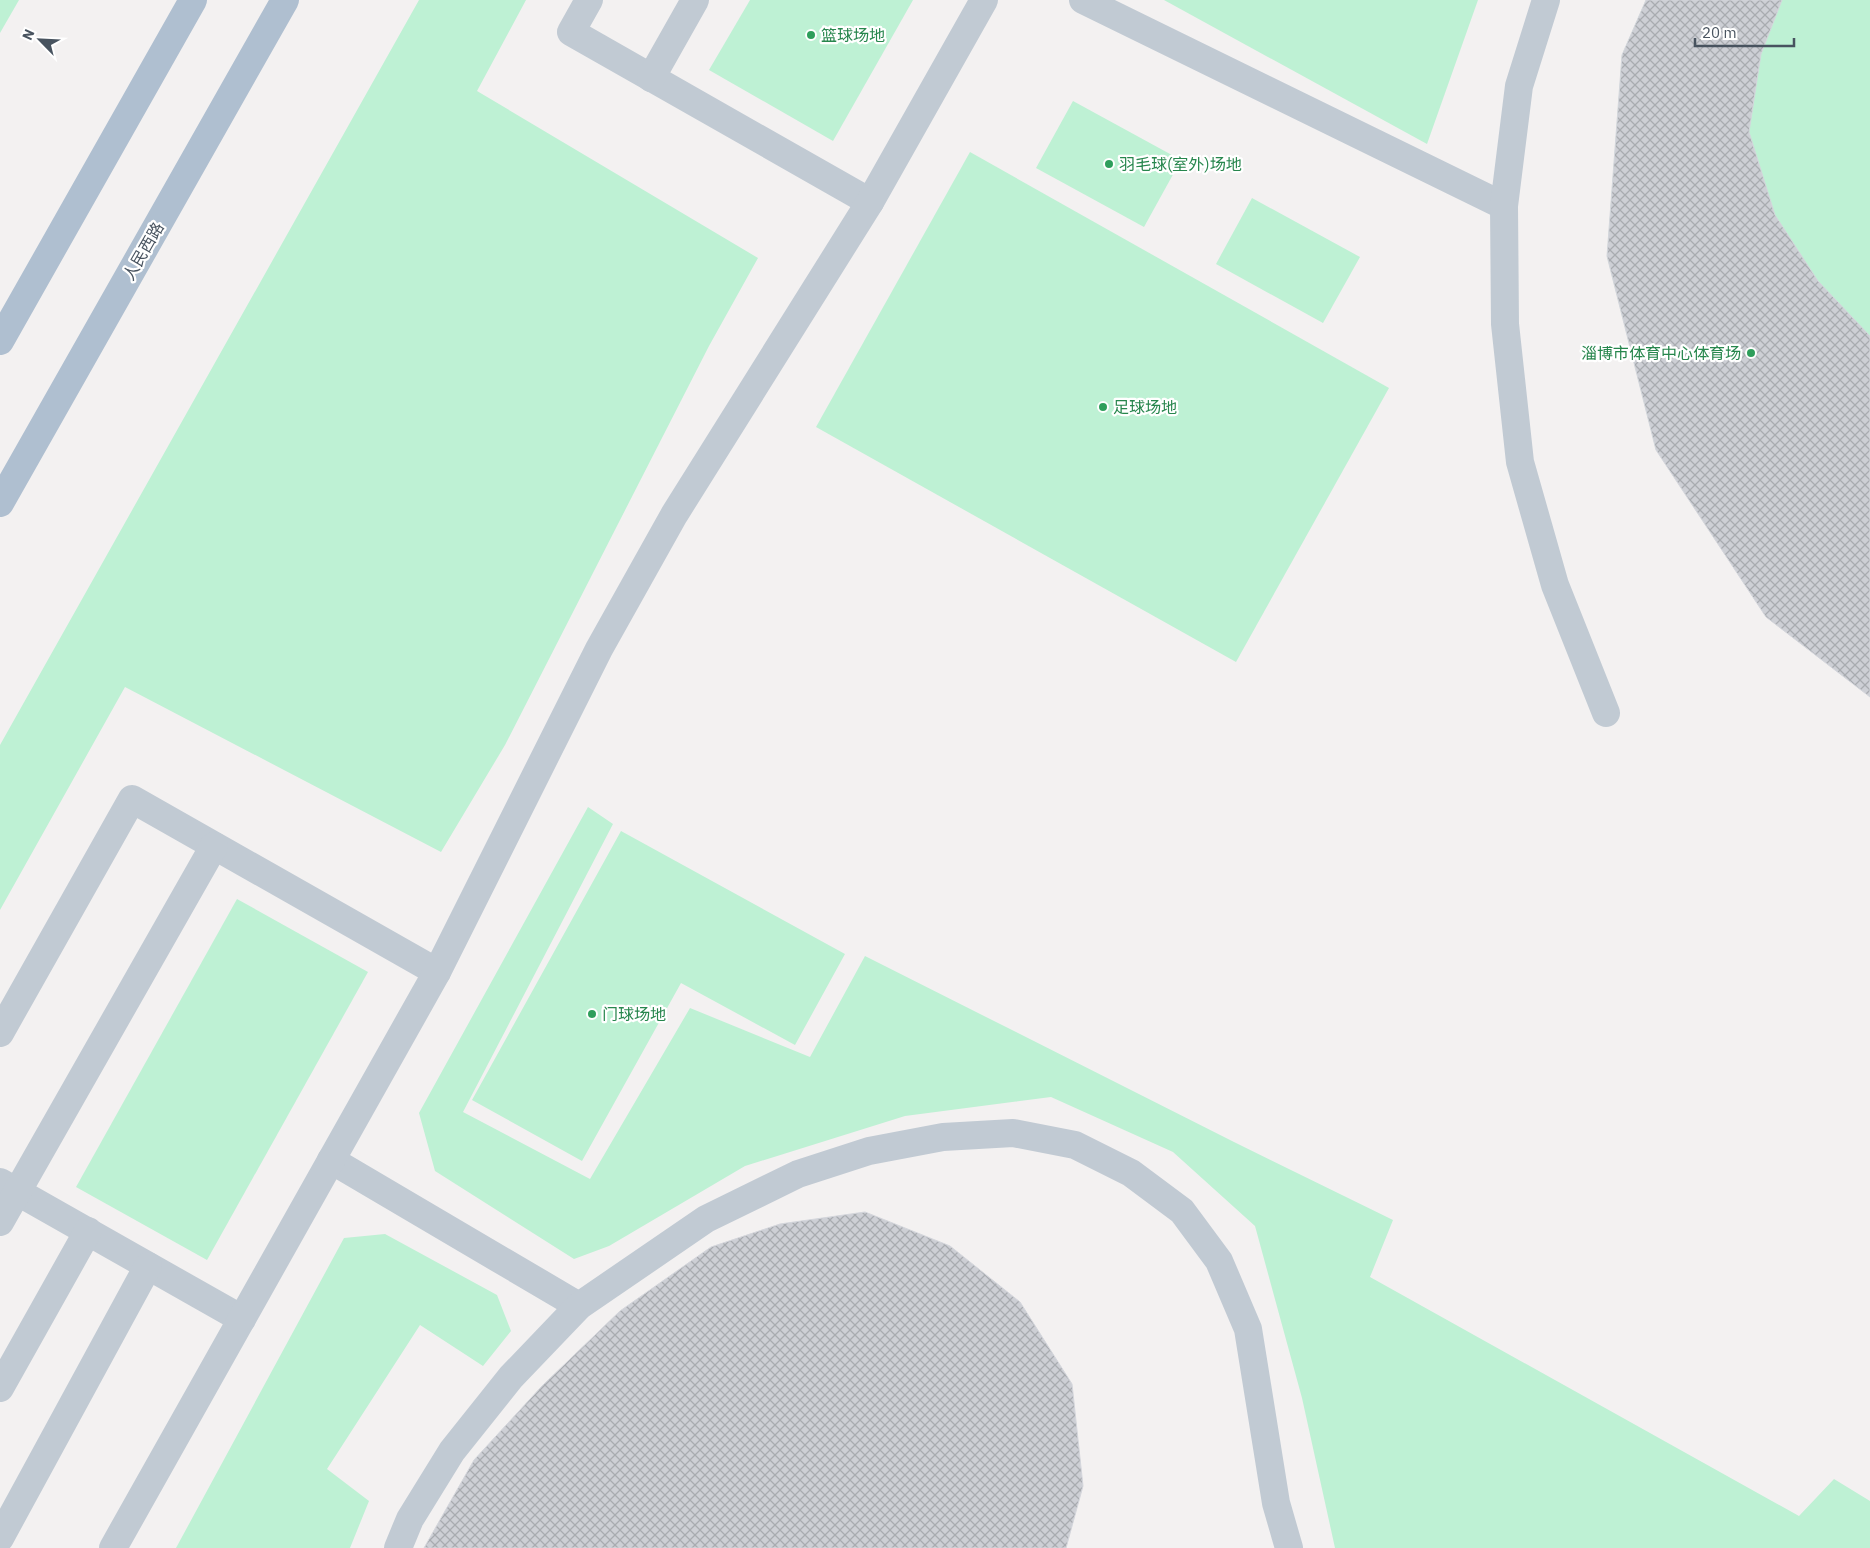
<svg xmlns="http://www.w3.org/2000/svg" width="1870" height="1548" font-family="'IBM Plex Sans','Noto Sans SC',sans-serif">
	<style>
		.green { fill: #bef1d4 }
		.building { fill: url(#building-cross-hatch); stroke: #d4d6dc }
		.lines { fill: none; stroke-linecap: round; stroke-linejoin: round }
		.minor { stroke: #c1cad3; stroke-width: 28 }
		.major { stroke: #afbfd0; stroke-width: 28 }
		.leisure-dot { fill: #2e9e5b; stroke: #fff; stroke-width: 2 }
		.labels { text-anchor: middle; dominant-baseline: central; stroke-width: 4.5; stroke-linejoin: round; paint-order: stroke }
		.leisure-label { font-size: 16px; fill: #27864d; stroke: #fff; text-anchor: start }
		.street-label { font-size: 16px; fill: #48535f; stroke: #fff }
	</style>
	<defs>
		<pattern id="building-cross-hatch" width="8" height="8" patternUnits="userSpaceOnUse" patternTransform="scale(1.25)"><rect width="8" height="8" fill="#cdcfd5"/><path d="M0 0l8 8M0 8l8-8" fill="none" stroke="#a8abb0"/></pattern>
	</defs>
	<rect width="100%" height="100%" fill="#f3f1f1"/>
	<g class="green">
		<polygon points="0,0 19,0 0,33"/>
		<polygon points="419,0 526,0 477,91 758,258 709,346 505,745 441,852 125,687 0,910 0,745"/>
		<polygon points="750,0 913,0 833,141 709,70"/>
		<polygon points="1164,0 1478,0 1427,144"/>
		<polygon points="1646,0 1870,0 1870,697 1656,450 1607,256 1622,55"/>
		<polygon points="1073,101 1181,160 1144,227 1036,168"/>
		<polygon points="970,152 1389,388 1236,662 816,427"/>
		<polygon points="1252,198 1360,257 1323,323 1216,264"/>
		<polygon points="588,807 613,824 463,1112 590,1179 690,1008 810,1057 865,956 1234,1142 1393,1220 1370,1277 1799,1516 1834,1479 1870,1501 1870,1548 1335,1548 1302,1398 1255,1226 1173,1152 1051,1097 905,1116 745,1166 609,1246 574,1259 435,1171 419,1113"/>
		<polygon points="621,831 845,954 795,1045 681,983 582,1161 472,1100"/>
		<polygon points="237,899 368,972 207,1260 76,1187"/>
		<polygon points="385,1234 497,1295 511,1331 483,1366 420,1325 327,1469 369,1501 350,1548 176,1548 344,1238"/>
	</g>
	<g class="building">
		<polygon points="1646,0 1782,0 1761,54 1749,132 1775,215 1818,281 1870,336 1870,697 1766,617 1656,450 1607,256 1622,55"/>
		<polygon points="865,1212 950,1246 1020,1302 1072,1384 1083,1486 1066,1548 424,1548 474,1460 542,1386 620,1311 711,1247 780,1224"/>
	</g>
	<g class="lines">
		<g class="minor">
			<polyline points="589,0 571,32 870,202"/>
			<polyline points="1083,0 1504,206"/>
			<polyline points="1546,0 1519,86 1504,206 1505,324 1520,462 1555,585 1606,713"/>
			<polyline points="651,78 695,0"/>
			<polyline points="0,1033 132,799 437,972"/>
			<polyline points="331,1160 579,1306"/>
			<polyline points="0,1182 242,1319"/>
			<polyline points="0,1222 214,846"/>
			<polyline points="0,1388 88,1231"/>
			<polyline points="0,1538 148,1266"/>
			<polyline points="113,1548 437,972 599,649 674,515 870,202 984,0"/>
			<polyline points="398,1548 410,1519 452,1451 511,1377 579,1306 706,1219 798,1174 869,1151 943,1137 1013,1133 1075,1145 1131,1173 1182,1211 1219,1261 1248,1329 1276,1503 1289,1548"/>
		</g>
		<g class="major">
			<polyline points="0,341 193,0"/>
			<polyline points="0,503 285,0"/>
		</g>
	</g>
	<g class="leisure-dot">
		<circle cx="811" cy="35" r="5"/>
		<circle cx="1109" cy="164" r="5"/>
		<circle cx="1751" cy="353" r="5"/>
		<circle cx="1103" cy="407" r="5"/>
		<circle cx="592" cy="1014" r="5"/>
	</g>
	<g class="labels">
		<g class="leisure-label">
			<text x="821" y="35">篮球场地</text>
			<text x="1119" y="164">羽毛球(室外)场地</text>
			<text x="1741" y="353" text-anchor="end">淄博市体育中心体育场</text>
			<text x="1113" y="407">足球场地</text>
			<text x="602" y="1014">门球场地</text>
		</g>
		<g class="street-label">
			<text transform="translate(143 251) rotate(-60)">人民西路</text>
		</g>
	</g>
	<g transform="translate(40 40) rotate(294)" stroke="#ffffff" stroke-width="4" paint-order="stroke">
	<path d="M0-4L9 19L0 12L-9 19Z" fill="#48535f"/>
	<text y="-8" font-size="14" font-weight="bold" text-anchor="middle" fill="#48535f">N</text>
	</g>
	<path d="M1695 38v8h99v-8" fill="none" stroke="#48535f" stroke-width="2.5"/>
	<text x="1702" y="38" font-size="15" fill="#48535f" stroke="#ffffff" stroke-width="4" paint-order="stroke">20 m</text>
</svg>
